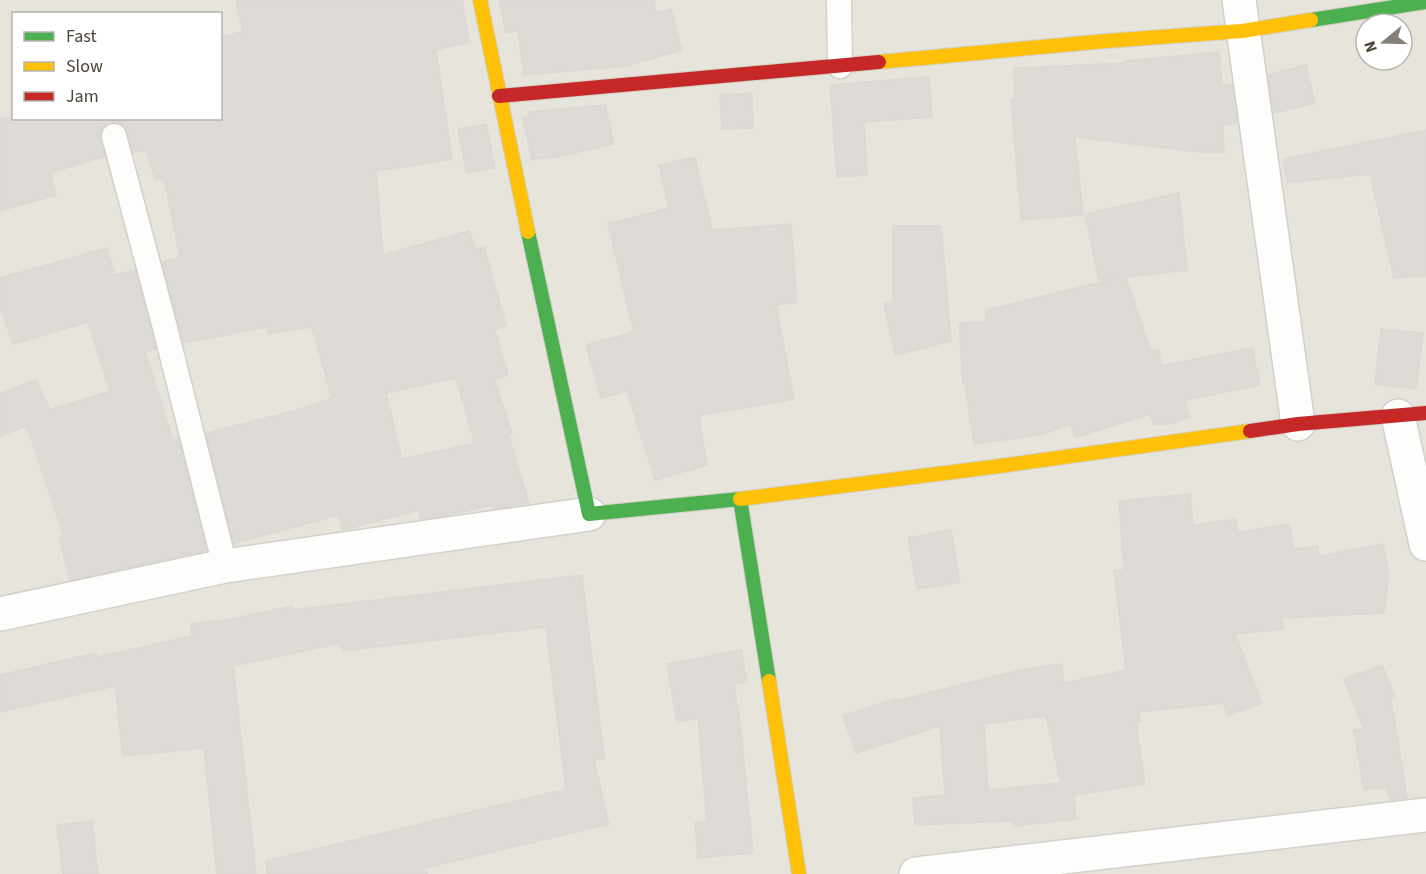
<svg xmlns="http://www.w3.org/2000/svg" width="1426" height="874" font-family="'Source Sans 3',sans-serif">
	<style>
		.residential { fill: #e7e4dc; fill-rule: evenodd }
		.building { fill: #dedbd6; stroke: #dcd9d4; stroke-width: 1.5; fill-rule: evenodd }
		.lines { fill: none; stroke-linecap: round; stroke-linejoin: round }
		.lane-casing { stroke: #d2d0cb; stroke-width: 27 }
		.street-casing { stroke: #d2d0cb; stroke-width: 36 }
		.fast-casing { stroke: #d3cfc5; stroke-width: 16 }
		.slow-casing { stroke: #d3cfc5; stroke-width: 16 }
		.jam-casing { stroke: #d3cfc5; stroke-width: 16 }
		.lane { stroke: #fdfdfc; stroke-width: 24 }
		.street { stroke: #fdfdfc; stroke-width: 33 }
		.fast { stroke: #4caf50; stroke-width: 14 }
		.slow { stroke: #ffc107; stroke-width: 14 }
		.jam { stroke: #c62828; stroke-width: 14 }
	</style>
	<rect width="100%" height="100%" fill="#f4f2ee"/>
	<path class="residential" d="M0 0H1426V874H0ZM14 14H220V118H14ZM1366 24H1402V60H1366Z"/>
	<g class="building">
		<path d="M236 0H462L469 42 436 50 452 159 376 171 383 255 469 231 475 250 484 247 506 325 495 330 508 375 494 379 512 433 508 434 529 503 493 509 492 505 449 515 421 519 419 510 343 530 339 515 234 543 206 433 294 411 332 398 312 327 268 334 267 327 184 343 162 262 180 257 164 178 156 180 146 150 133 153 128 132 124 126 118 122H110L104 126 100 132V140L105 156 50 173 56 195 0 211V118H220V37L243 32ZM456 378 475 443 402 459 386 393Z"/>
		<polygon points="499,0 654,0 656,13 671,9 682,50 626,66 524,75 518,30 506,33"/>
		<polygon points="1219,52 1222,86 1232,84 1237,122 1223,126 1224,152 1200,152 1075,137 1083,215 1021,220 1011,99 1015,100 1014,68 1126,63 1126,61"/>
		<polygon points="1306,65 1315,103 1274,113 1268,75"/>
		<polygon points="929,77 932,117 864,122 867,175 837,177 830,85"/>
		<polygon points="752,93 753,128 722,129 720,95"/>
		<polygon points="605,105 614,144 548,159 548,157 532,160 523,118 529,117 528,112"/>
		<polygon points="486,124 495,168 467,173 458,129"/>
		<polygon points="1426,130 1426,276 1394,278 1370,174 1287,183 1283,159"/>
		<polygon points="695,157 712,230 791,224 797,302 776,305 794,399 699,416 707,465 655,480 627,391 601,398 586,345 634,332 608,224 669,208 659,165"/>
		<polygon points="1179,193 1187,270 1126,277 1151,352 1159,350 1161,366 1252,348 1260,385 1184,400 1190,417 1174,423 1154,425 1150,414 1084,435 1075,437 1071,424 1039,435 974,444 965,383 963,383 959,323 986,322 986,310 1114,279 1099,280 1085,214"/>
		<polygon points="893,226 941,226 951,341 895,355 884,303 893,301"/>
		<polygon points="107,248 115,275 135,270 156,349 145,351 172,438 177,437 179,440 206,551 70,580 59,538 64,536 27,426 0,436 0,393 36,380 50,410 110,391 88,322 13,344 0,307 0,278"/>
		<polygon points="1381,329 1423,333 1416,389 1375,384"/>
		<path d="M1190 494 1193 525 1236 519 1238 532 1289 524 1294 549 1317 546 1319 556 1383 544 1389 575 1384 613 1282 618 1283 629 1235 634 1262 703 1228 715 1223 703 1139 712 1140 721 1136 722 1145 784 1074 795 1076 819 1013 826 1012 821 915 825 913 798 945 795 940 726 856 753 843 716 896 698V701L1024 669 1061 664 1064 683 1126 670 1114 571 1124 570 1119 501ZM1046 716 1061 783 988 790 984 724Z"/>
		<polygon points="951,530 960,582 917,589 908,538"/>
		<polygon points="582,575 604,758 594,760 609,824 425,868 427,874 267,874 266,861 566,789 546,627 342,651 341,643 233,666 256,874 217,874 204,748 123,756 115,686 0,712 0,675 96,653 97,657 192,636 191,624 232,619 292,606 293,610"/>
		<polygon points="741,650 747,682 734,685 740,722 753,853 698,858 695,823 707,822 698,718 677,722 667,664"/>
		<polygon points="1382,665 1395,698 1391,699 1407,798 1391,800 1386,787 1364,790 1354,730 1364,729 1344,679"/>
		<polygon points="92,821 98,874 63,874 57,825"/>
	</g>
	<g class="lines">
		<g class="lane-casing">
			<g id="lane">
				<polyline points="839,0 840,66"/>
				<polyline points="114,136 163,320 225,566"/>
			</g>
		</g>
		<g class="street-casing">
			<g id="street">
				<polyline points="1239,0 1298,424"/>
				<polyline points="1398,416 1426,544"/>
				<polyline points="0,614 225,566 589,514"/>
				<polyline points="916,874 1426,815"/>
			</g>
		</g>
		<g class="fast-casing">
			<g id="fast">
				<polyline points="1311,20 1426,2"/>
				<polyline points="528,232 589,514 740,499 769,681"/>
			</g>
		</g>
		<g class="slow-casing">
			<g id="slow">
				<polyline points="480,0 528,232"/>
				<polyline points="879,62 1106,41 1242,31 1311,20"/>
				<polyline points="740,499 1000,466 1250,431"/>
				<polyline points="769,681 799,874"/>
			</g>
		</g>
		<g class="jam-casing">
			<g id="jam">
				<polyline points="499,96 879,62"/>
				<polyline points="1250,431 1298,424 1426,413"/>
			</g>
		</g>
		<use href="#lane" class="lane"/>
		<use href="#street" class="street"/>
		<use href="#fast" class="fast"/>
		<use href="#slow" class="slow"/>
		<use href="#jam" class="jam"/>
	</g>
	<rect x="12" y="12" width="210" height="108" fill="#ffffff" stroke="#b7b4b0" stroke-width="1.5"/>
	<rect x="24" y="32" width="30" height="9" fill="#4caf50" stroke="#b7b4b0" stroke-width="1.5"/>
	<text x="66" y="42" font-size="18" fill="#4b4439">Fast</text>
	<rect x="24" y="62" width="30" height="9" fill="#ffc107" stroke="#b7b4b0" stroke-width="1.5"/>
	<text x="66" y="72" font-size="18" fill="#4b4439">Slow</text>
	<rect x="24" y="92" width="30" height="9" fill="#c62828" stroke="#b7b4b0" stroke-width="1.5"/>
	<text x="66" y="102" font-size="18" fill="#4b4439">Jam</text>
	<g transform="translate(1384 42) rotate(251)"><circle r="28" fill="#ffffff" stroke="#b7b4b0" stroke-width="1.5"/>
	<path d="M0-4.5L10 22L0 15L-10 22Z" fill="#868178"/>
	<text y="-9" font-size="16" font-weight="bold" text-anchor="middle" fill="#4b4439">N</text>
	</g>
</svg>
